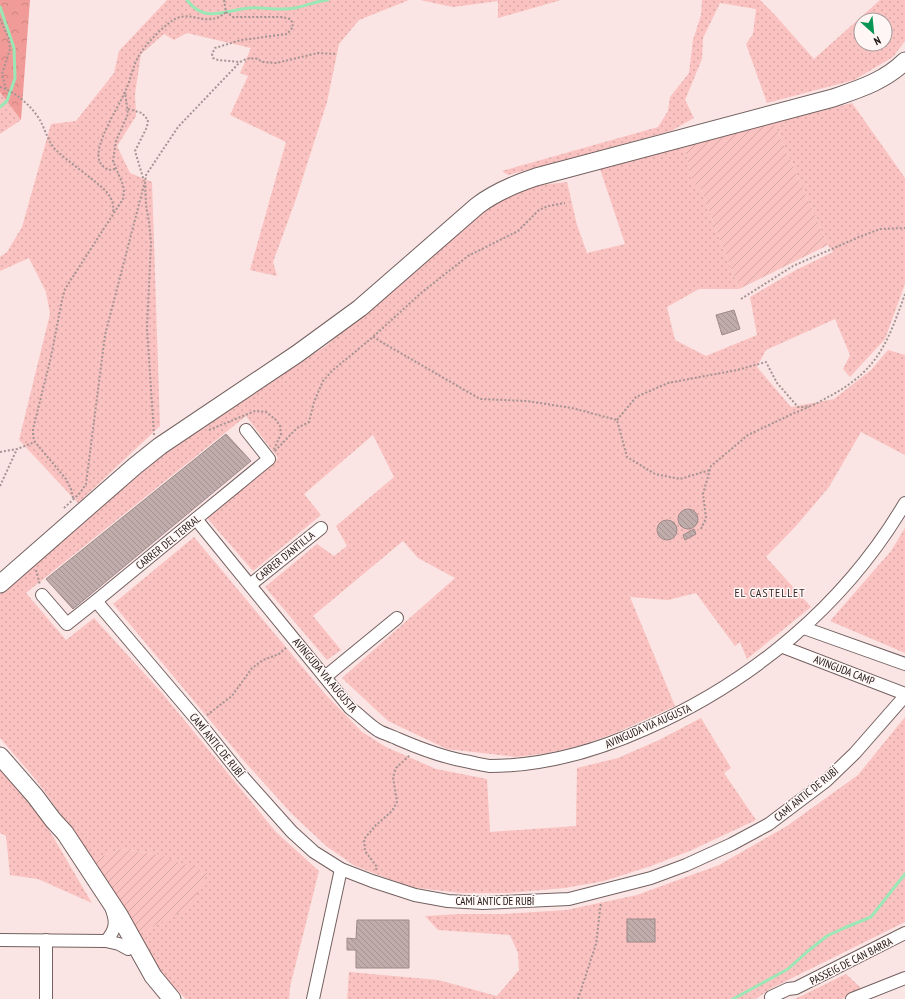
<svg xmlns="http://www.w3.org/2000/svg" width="905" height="999" font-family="'PT Sans Narrow',sans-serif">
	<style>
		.grass { fill: url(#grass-dots); fill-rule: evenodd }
		.forest { fill: url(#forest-crowns) }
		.garden { fill: url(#garden-furrows) }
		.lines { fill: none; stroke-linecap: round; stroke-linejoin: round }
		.stream { stroke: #9be7b5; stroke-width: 3 }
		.building { fill: url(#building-back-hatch); stroke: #9d8a89 }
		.street-casing { stroke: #736160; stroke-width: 14 }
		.secondary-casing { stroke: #736160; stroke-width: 19 }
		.path { stroke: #a49493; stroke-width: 2; stroke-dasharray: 2 2; stroke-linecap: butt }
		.street { stroke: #fff; stroke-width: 12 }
		.secondary { stroke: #fff; stroke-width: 17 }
		.labels { text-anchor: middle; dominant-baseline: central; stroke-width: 3; stroke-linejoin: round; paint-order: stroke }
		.street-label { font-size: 11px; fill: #1d1615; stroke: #fff6f5 }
		.neighbourhood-label { font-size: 12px; letter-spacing: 1px; fill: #382928; stroke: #fff6f5 }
	</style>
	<defs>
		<pattern id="grass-dots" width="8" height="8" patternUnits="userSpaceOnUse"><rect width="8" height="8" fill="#fac2c0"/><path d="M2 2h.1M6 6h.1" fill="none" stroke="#d6a6a4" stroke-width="1.8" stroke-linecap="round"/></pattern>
		<pattern id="forest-crowns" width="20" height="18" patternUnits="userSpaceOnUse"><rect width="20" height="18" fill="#f09b98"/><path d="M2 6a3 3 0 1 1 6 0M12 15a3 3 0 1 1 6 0" fill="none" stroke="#cd8582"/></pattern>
		<pattern id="garden-furrows" width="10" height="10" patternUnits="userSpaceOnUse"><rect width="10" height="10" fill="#fac2c0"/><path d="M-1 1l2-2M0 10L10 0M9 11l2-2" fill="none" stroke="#d6a6a4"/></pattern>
		<pattern id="building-back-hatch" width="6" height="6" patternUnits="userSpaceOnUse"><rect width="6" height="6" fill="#c0acab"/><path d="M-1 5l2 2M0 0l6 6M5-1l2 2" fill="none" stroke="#a59392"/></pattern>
	</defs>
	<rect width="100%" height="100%" fill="#fae5e4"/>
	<g class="grass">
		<polygon points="167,0 409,0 359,20 339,44 327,102 296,199 273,262 277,276 250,270 286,142 230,115 248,76 240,73 251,48 187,33 174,40 164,34 141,54 135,94 136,116 117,146 130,173 152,182 160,426 78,503 19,440 50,314 46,292 29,258 0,271 0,257 7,252 22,227 51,124 76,121 114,73 119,51"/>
		<polygon points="420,0 561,0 498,18 498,1 453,7"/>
		<path d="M702 0H760L774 14 814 59 880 0H905V41L893 57 854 80 767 103 746 44 753 34 756 9 720 3 703 38 702 59 685 100 694 118 671 131 508 175 502 171 658 127 668 111 670 97 689 73 693 40 701 15ZM861 20H885V44H861Z"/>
		<polygon points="0,92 21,120 0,134"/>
		<polygon points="852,103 905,178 905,284 885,339 850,377 843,369 850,355 835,319 766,350 757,367 791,407 834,399 871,370 888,350 905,355 905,455 861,432 829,487 796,526 766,557 811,607 747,659 740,642 735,646 696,593 668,600 630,597 675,706 618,732 582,745 548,753 516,757 447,749 388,721 342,678 455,578 418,558 403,541 313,616 341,650 327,660 265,587 317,544 334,556 347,546 336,526 394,477 373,435 304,494 321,515 253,571 207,518 278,458 246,416 26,593 66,640 94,618 162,693 276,832 319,871 290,987 289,999 186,999 164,977 139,934 189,907 160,855 122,849 93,860 37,781 0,738 0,594 69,533 162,456 327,345 442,244 491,204 533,186 567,182 577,225 587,253 625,244 600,169 684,145 693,181 701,190 739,289 699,289 667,307 675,340 706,356 757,335 750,297 796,270 833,252 828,245 774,123"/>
		<polygon points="905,528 905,653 830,621 891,551"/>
		<polygon points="194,537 325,694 362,732 386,747 436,769 487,779 490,832 576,826 577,768 618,758 659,740 701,718 731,768 724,773 756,820 692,850 651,866 604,881 565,888 507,893 461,893 410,887 355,866 326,846 291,813 244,761 113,604"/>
		<polygon points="905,717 905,922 770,989 756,999 347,999 349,972 438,980 497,996 519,970 518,953 510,935 438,930 425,916 460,914 504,914 566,910 637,895 719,865 787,826 858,775"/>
		<polygon points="0,768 19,790 46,825 92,903 38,879 10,875 6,836 0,833"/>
		<polygon points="846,974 863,990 842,999 795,999"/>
	</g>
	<polygon class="forest" points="0,0 30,0 21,120 0,92"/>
	<g class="garden">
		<polygon points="774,123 828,245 739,289 701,190 693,182 684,145"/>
		<polygon points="121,849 160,855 208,873 190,907 139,934 93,860"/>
	</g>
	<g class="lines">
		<g class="stream">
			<path d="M187 0C205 24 225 10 249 8 264 7 280 11 295 8 306 6 316 1 328 0"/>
			<polyline points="0,7 14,48 15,78 11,90"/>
			<polyline points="0,107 7,101 10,92"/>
			<polyline points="733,999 788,969 808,951 827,936 844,928 871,917 905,874"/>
		</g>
	</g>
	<g class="building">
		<polygon points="734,310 740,329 722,335 716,315"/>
		<polygon points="226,434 251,461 73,609 46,579"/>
		<circle cx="688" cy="519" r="10"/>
		<circle cx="667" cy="530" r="10"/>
		<polygon points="694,529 696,534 685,540 683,535"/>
		<rect x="627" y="919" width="28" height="23"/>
		<polygon points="357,920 409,920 409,968 356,968 356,950 347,950 347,938 356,939"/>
	</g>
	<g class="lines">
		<g class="street-casing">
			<g id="street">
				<path d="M196 519 350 708C360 715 369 725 379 731 385 734 392 736 398 739 421 749 445 758 470 762 477 764 484 765 490 766 544 766 596 751 645 729 752 682 845 605 905 503"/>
				<polyline points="250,585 321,528"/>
				<polyline points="42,595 67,624 96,601 269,459 246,430"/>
				<polyline points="96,601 198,721 242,776 292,832 314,852 341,869 372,881 415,895 448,901 483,903 569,899 651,878 686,865 732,844 769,824 826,781 855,753 905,696"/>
				<polyline points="804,628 905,664"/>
				<polyline points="783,647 905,694"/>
				<polyline points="325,677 397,618"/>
				<polyline points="0,940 106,941 119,944 128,949"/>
				<polyline points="46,940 46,999"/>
				<path d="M106 941C115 931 117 923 112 910"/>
				<polyline points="771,997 788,989 796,988 905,933"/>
				<polyline points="313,999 341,869"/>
				<polyline points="852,999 905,978"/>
			</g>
		</g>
		<g class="secondary-casing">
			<g id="secondary">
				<path d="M0 584 135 466 160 446 297 354 360 308 477 206C495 192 515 184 536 177L833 98C859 89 885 81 905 61"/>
				<polyline points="0,756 35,796 53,820 65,833 119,915 153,976 172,999"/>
			</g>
		</g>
		<g class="path">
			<polyline points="224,0 226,12 233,17 282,17 290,19 292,22 293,27 287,34 241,40 215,48 212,54 213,58 218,60 240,62 246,59 255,58 263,62 276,63 318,53 336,54"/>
			<polyline points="0,19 9,39 10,49 2,74 6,89"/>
			<path d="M0 87C16 92 33 107 41 122 46 132 49 144 57 151 70 163 85 173 98 184 107 191 115 200 113 212"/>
			<polyline points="128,109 142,113 148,120 147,127 135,151 144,181"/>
			<path d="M115 169 109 170C105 168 101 165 100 162 92 147 118 108 124 94 131 81 132 66 140 54 147 43 159 31 169 23 191 5 204 31 226 12"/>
			<polyline points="741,299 793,266 859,237 880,229 905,228"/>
			<polyline points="373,337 480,399 527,401 572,408 617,420 627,457 655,474 680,479 710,470"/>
			<path d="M617 420 636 397 668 383 737 370 766 362 777 383 798 407C802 407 807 407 810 406 817 404 825 398 832 395 879 369 888 341 905 294"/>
			<polyline points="209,430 255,411 266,412 276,420 280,426 281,434 274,449"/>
			<polyline points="154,435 147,328 151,243 149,222 146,205 145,183 146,175 178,127 240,62"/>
			<polyline points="275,451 297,428 309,422 314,402 323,381 333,370 373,337 421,293 468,256 518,231 539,210 548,206 565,203"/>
			<polyline points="0,452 17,449 35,442"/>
			<polyline points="0,486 17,449"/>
			<polyline points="73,498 71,489 66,479 35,442 33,436 33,429 51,357 62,300 65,289 123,199 124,192 123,185 113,161 116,141 128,114 125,92"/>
			<polyline points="64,508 80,493 86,484 105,335 144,185"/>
			<polyline points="701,529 706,518 703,494 711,466 748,435 792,414 809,407"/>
			<polyline points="36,570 40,585"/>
			<polyline points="207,715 232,696 252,668 263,660 279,654 287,647"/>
			<polyline points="376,870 377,867 365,851 364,839 376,825 392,811 397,802 393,777 396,768 410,755"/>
			<polyline points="578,999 596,944 601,902"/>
		</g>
		<use href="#street" class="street"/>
		<use href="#secondary" class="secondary"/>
	</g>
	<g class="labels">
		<g class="street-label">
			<text transform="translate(168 542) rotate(-39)">CARRER DEL TERRAL</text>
			<text transform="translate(285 556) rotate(-39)">CARRER D'ANTILLA</text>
			<text transform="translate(844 670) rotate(21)">AVINGUDA CAMP</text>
			<text transform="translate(325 675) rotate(50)">AVINGUDA VIA AUGUSTA</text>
			<text transform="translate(648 726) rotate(-24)">AVINGUDA VIA AUGUSTA</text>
			<text transform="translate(217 745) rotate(51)">CAMÍ ANTIC DE RUBÍ</text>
			<text transform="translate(806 794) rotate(-39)">CAMÍ ANTIC DE RUBÍ</text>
			<text x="495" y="901">CAMÍ ANTIC DE RUBÍ</text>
			<text transform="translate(851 961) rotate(-27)">PASSEIG DE CAN BARRA</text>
		</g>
		<g class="neighbourhood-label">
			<text x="770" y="592">EL CASTELLET</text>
		</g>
	</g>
	<g transform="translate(873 32) rotate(153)"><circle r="19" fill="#fff6f5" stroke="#a59c9b"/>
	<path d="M0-3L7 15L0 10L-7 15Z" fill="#089555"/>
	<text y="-6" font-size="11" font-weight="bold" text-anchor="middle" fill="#1d1615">N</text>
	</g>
</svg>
